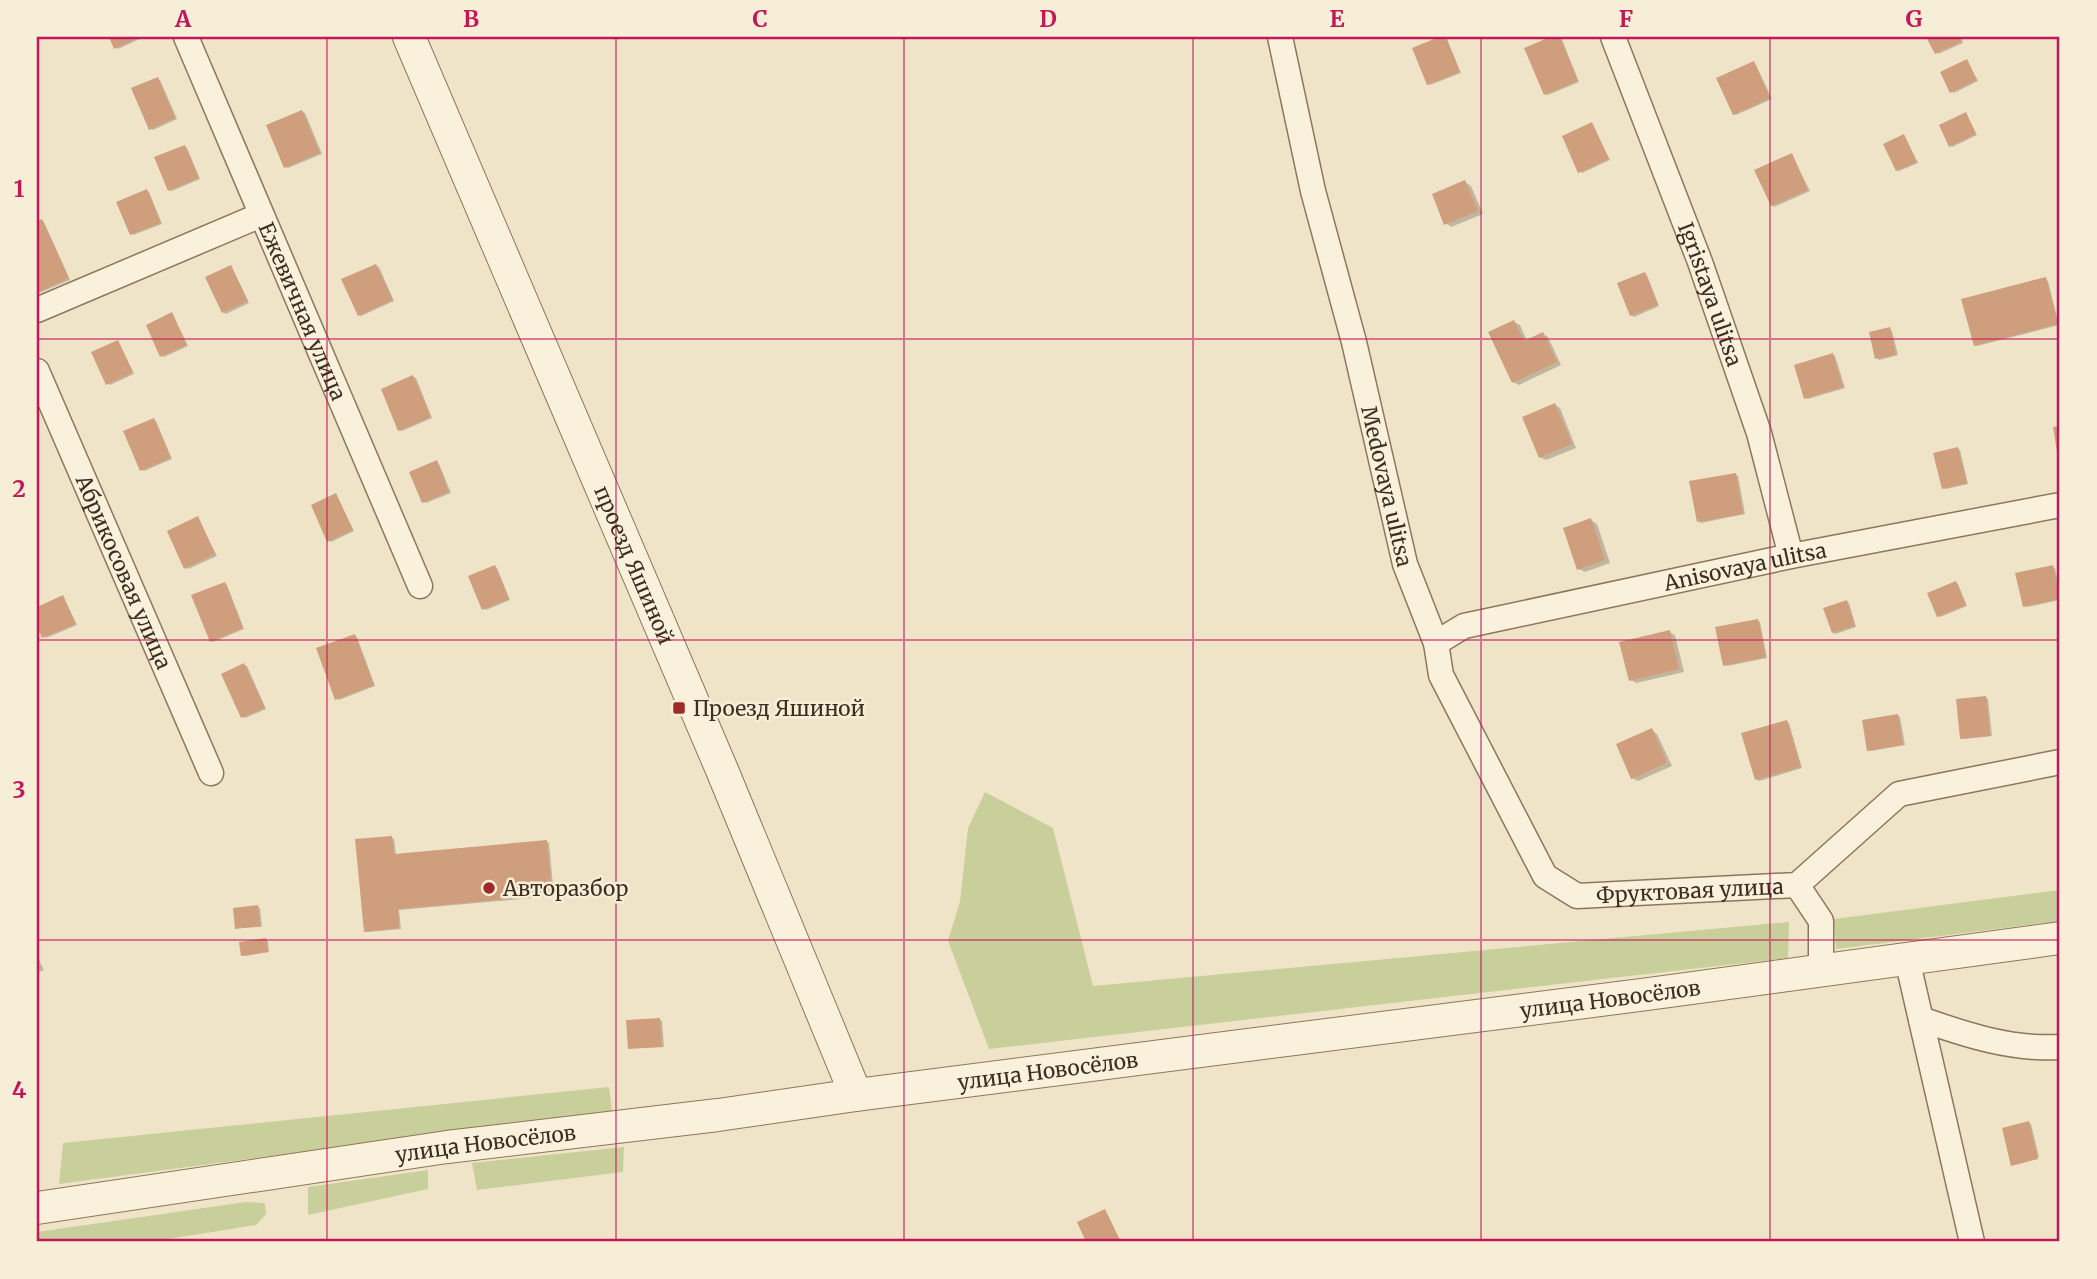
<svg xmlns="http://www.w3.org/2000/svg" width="2097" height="1279" font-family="Merriweather,serif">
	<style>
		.green { fill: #c9cf9b }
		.shadow { fill: #0003 }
		.building { fill: #cf9f7d }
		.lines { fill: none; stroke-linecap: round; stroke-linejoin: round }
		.minor-casing { stroke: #8d765c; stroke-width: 27 }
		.tertiary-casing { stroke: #8d765c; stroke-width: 34 }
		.minor { stroke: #faf1dc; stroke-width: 24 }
		.tertiary { stroke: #faf1dc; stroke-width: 32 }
		.grid { fill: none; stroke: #c2185b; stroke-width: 2; stroke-opacity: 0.55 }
		.poi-dot { fill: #9e2a2b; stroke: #f7eed8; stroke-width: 2.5 }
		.labels { text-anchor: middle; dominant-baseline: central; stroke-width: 5; stroke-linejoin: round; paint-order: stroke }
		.street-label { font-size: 21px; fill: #3d2e20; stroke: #f7eed8 }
		.poi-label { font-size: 21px; fill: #3d2e20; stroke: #f7eed8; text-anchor: start }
		.neatline { fill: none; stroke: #c2185b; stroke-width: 2.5 }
		.grid-label { font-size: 23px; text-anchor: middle; font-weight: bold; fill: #c2185b }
	</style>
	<rect width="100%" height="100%" fill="#f0e4c8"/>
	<g class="green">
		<polygon points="985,792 1053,828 1093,986 1789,922 1788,958 989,1049 948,941 960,901 968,828"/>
		<polygon points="2060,890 2060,921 1836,949 1834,919"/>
		<polygon points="609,1087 612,1111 59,1184 63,1143"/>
		<polygon points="624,1147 623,1172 477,1190 472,1163"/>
		<polygon points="428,1170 428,1189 308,1215 308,1187"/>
		<polygon points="246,1202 265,1203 266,1214 256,1225 150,1242 37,1242 37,1232"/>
	</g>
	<g class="shadow">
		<polygon points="110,37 144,37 118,49"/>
		<polygon points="1446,37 1461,73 1430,85 1428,84 1414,49"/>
		<polygon points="1555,37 1561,37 1579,82 1548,95 1545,94 1527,49"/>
		<polygon points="1928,37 1961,37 1963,43 1938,54"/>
		<polygon points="1967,61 1978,81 1954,93 1951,91"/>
		<polygon points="1754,63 1756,65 1772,99 1736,115 1734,114"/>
		<polygon points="157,79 160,80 177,119 153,130 150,128"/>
		<polygon points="302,112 305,113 322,154 288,168 286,167"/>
		<polygon points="1966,114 1977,135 1952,147 1950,145"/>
		<polygon points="1592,124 1610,160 1582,173 1580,171"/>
		<polygon points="1904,136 1918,163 1899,171 1897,170"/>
		<polygon points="185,147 187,148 200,179 172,191 169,190"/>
		<polygon points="1792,155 1810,191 1774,207 1772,205"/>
		<polygon points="1465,182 1471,186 1483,214 1451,227 1446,223"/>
		<polygon points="147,191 149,192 162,224 133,235 131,234"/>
		<polygon points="42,221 44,222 70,280 39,293 37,292 37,223"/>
		<polygon points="376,266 379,267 394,301 361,316 359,315"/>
		<polygon points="231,267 249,303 226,314 223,312"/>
		<polygon points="1645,274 1647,275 1659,306 1634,317 1631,315"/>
		<polygon points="2045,279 2048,281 2059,325 1977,346 1975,345"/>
		<polygon points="172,314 188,346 164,357 162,356"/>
		<polygon points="1514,322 1520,325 1527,341 1543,334 1548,337 1561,365 1519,385 1513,382"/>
		<polygon points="1890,329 1892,331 1898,355 1879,360 1877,358"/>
		<polygon points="118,342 134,374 110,385 107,383"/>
		<polygon points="1833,355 1835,356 1845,388 1808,399 1806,398"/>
		<polygon points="413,377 416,378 432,418 402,431 399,430"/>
		<polygon points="1555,405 1560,408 1576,448 1546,460 1540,457"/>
		<polygon points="154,420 156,421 172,459 144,471 142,470"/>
		<polygon points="1958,448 1960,450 1968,484 1946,489 1943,488"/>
		<polygon points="436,462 439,464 451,493 426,503 424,502"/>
		<polygon points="1735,474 1738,476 1745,514 1701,523 1699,521"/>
		<polygon points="336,495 354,531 331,542 329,540"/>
		<polygon points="198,518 217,556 188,569 185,567"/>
		<polygon points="1591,520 1597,524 1610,563 1585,572 1579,569"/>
		<polygon points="495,567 497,568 510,600 486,610 483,608"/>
		<polygon points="2052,567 2055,568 2060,591 2060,600 2027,607 2025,606"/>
		<polygon points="1956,583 1958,584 1967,606 1940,617 1938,616"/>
		<polygon points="225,584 227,585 244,629 213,642 211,640"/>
		<polygon points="63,597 77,625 46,638 37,622 37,609"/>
		<polygon points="1846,602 1849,603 1856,627 1835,634 1833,632"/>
		<polygon points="1757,620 1760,622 1767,658 1727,666 1724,664"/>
		<polygon points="1669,632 1675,635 1684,672 1636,683 1631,680"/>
		<polygon points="355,636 357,637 375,686 339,700 337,698"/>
		<polygon points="244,665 247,666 266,709 245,718 243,717"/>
		<polygon points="1986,698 1988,699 1992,736 1964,739 1962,738"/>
		<polygon points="1898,716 1900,717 1905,745 1871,751 1868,750"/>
		<polygon points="1786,722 1789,723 1802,768 1759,781 1756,779"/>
		<polygon points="1652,730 1657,734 1672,766 1638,781 1632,778"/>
		<polygon points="392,838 394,839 396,855 547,842 549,843 554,896 399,910 401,929 368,932 365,931"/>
		<polygon points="258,907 260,908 262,927 237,928"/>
		<polygon points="265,939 268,941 269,952 245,956 243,955"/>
		<polygon points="37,956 44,970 37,973"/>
		<polygon points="660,1020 662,1021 664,1047 629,1048"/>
		<polygon points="2029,1123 2031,1124 2039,1157 2012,1164"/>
	</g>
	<g class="building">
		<polygon points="109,37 140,37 114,49"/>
		<polygon points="1439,37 1446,37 1460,72 1427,85 1412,48"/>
		<polygon points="1550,37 1560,37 1578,81 1544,95 1524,48"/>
		<polygon points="1926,37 1960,37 1962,41 1935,54"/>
		<polygon points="1967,59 1977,80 1950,93 1940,72"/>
		<polygon points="1754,61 1770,98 1733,115 1716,78"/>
		<polygon points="158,77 175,118 149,130 131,88"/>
		<polygon points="302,110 320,153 284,168 266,125"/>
		<polygon points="1966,112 1976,134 1949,147 1939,125"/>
		<polygon points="1592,122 1609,159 1578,173 1562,136"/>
		<polygon points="1904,134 1917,162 1896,171 1883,144"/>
		<polygon points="185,145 199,178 168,191 154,157"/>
		<polygon points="1792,153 1808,190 1771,206 1754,170"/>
		<polygon points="1465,180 1478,211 1444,225 1432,194"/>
		<polygon points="147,189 161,223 130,235 116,202"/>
		<polygon points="42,219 69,278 37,293 37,221"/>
		<polygon points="376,264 393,300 358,316 341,279"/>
		<polygon points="231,265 248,301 222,313 205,277"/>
		<polygon points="1645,272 1658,305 1630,316 1617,283"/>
		<polygon points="2046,277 2058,324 1974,346 1961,299"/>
		<polygon points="172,312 187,345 160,357 146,325"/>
		<polygon points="1514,320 1524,341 1543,332 1557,362 1512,383 1488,332"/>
		<polygon points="1890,327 1896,355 1875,359 1869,332"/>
		<polygon points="118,340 133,372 106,385 91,352"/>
		<polygon points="1833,353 1843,387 1804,399 1794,365"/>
		<polygon points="413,375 431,417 398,431 381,389"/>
		<polygon points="1555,403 1572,444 1539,458 1522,417"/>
		<polygon points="154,418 171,458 140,471 123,431"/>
		<polygon points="2060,426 2060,464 2059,464 2053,427"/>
		<polygon points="1958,447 1967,483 1942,489 1933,453"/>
		<polygon points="437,460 449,492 422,503 409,472"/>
		<polygon points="1736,473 1743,514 1697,522 1689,481"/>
		<polygon points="336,493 353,530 327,542 311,505"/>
		<polygon points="198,516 215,554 184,569 167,531"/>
		<polygon points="1591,518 1605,560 1577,570 1563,528"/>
		<polygon points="495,565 509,599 482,610 468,576"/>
		<polygon points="2053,565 2060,599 2023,607 2015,573"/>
		<polygon points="1956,581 1966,605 1937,617 1927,593"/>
		<polygon points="225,582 243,628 210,642 191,595"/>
		<polygon points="63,595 76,624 42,638 37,626 37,607"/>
		<polygon points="1847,600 1855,626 1832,633 1823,608"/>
		<polygon points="1758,619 1766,657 1723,666 1715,627"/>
		<polygon points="1670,630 1679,669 1629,681 1619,642"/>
		<polygon points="355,634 374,685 335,700 316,648"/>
		<polygon points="244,663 265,708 241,718 221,674"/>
		<polygon points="1986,696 1990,736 1960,739 1956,699"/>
		<polygon points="1898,714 1903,745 1867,751 1862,720"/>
		<polygon points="1787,720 1801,767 1755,780 1741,733"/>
		<polygon points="1652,728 1667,763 1631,779 1616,744"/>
		<polygon points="392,836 394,854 547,840 552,895 398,909 399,928 364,932 355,839"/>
		<polygon points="258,905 260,926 235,929 233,908"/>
		<polygon points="266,938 268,952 241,956 239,942"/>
		<polygon points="660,1018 662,1047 628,1049 626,1020"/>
		<polygon points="2029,1121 2038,1159 2011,1166 2002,1128"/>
		<polygon points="1105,1209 1121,1242 1086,1242 1077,1222"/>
	</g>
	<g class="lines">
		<g class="minor-casing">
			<g id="minor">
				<path id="s1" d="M186 37 420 586"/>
				<path id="s2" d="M1280 37 1313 191 1354 342 1405 564 1436 643 1441 675 1545 876 1577 896 1797 885 1899 794 2060 762"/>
				<path id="s3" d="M1613 37 1700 262 1759 433 1791 556"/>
				<polyline points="37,310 261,215"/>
				<path id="s4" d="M37 371 211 773"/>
				<path id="s5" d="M1436 643 1464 626 1791 556 2060 505"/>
				<polyline points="1797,885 1821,921 1821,970"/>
				<polyline points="1907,959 1972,1242"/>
				<path d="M1921 1019C1966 1035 2012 1050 2060 1047"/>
			</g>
		</g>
		<g class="tertiary-casing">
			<g id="tertiary">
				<path id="s6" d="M409 37 722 770 856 1095"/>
				<path id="s7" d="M37 1208 447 1147 718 1115 856 1095 1648 994 2060 938"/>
			</g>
		</g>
		<use href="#minor" class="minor"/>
		<use href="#tertiary" class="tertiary"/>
	</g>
	<path class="grid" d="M327 37V1242M616 37V1242M904 37V1242M1193 37V1242M1481 37V1242M1770 37V1242M37 339H2060M37 640H2060M37 940H2060"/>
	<g class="poi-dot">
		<rect x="672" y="701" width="14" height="14" rx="3.5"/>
		<circle cx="489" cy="888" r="7"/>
	</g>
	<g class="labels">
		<g class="street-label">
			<text stroke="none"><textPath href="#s3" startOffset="275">Igristaya ulitsa</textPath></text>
			<text stroke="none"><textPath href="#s1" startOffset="298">Ежевичная улица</textPath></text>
			<text stroke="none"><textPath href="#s2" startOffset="462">Medovaya ulitsa</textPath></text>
			<text stroke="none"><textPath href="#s6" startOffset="574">проезд Яшиной</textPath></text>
			<text stroke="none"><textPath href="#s5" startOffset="320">Anisovaya ulitsa</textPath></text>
			<text stroke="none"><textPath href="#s4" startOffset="219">Абрикосовая улица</textPath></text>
			<text stroke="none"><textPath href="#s2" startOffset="1036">Фруктовая улица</textPath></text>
			<text stroke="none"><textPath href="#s7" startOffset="1587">улица Новосёлов</textPath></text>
			<text stroke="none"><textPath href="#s7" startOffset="1020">улица Новосёлов</textPath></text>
			<text stroke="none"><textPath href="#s7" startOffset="453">улица Новосёлов</textPath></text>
		</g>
		<g class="poi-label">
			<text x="693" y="708">Проезд Яшиной</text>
			<text x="503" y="888">Авторазбор</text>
		</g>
	</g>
	<rect width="2097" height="1279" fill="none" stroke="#f7eed8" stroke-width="77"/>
	<rect x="38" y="38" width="2020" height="1202" class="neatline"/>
	<g class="grid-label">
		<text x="183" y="27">A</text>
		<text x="471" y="27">B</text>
		<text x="760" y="27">C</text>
		<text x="1048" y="27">D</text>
		<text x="1337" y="27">E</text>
		<text x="1626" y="27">F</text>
		<text x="1914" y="27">G</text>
		<text x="19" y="197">1</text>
		<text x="19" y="497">2</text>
		<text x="19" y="798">3</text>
		<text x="19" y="1098">4</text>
	</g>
</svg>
